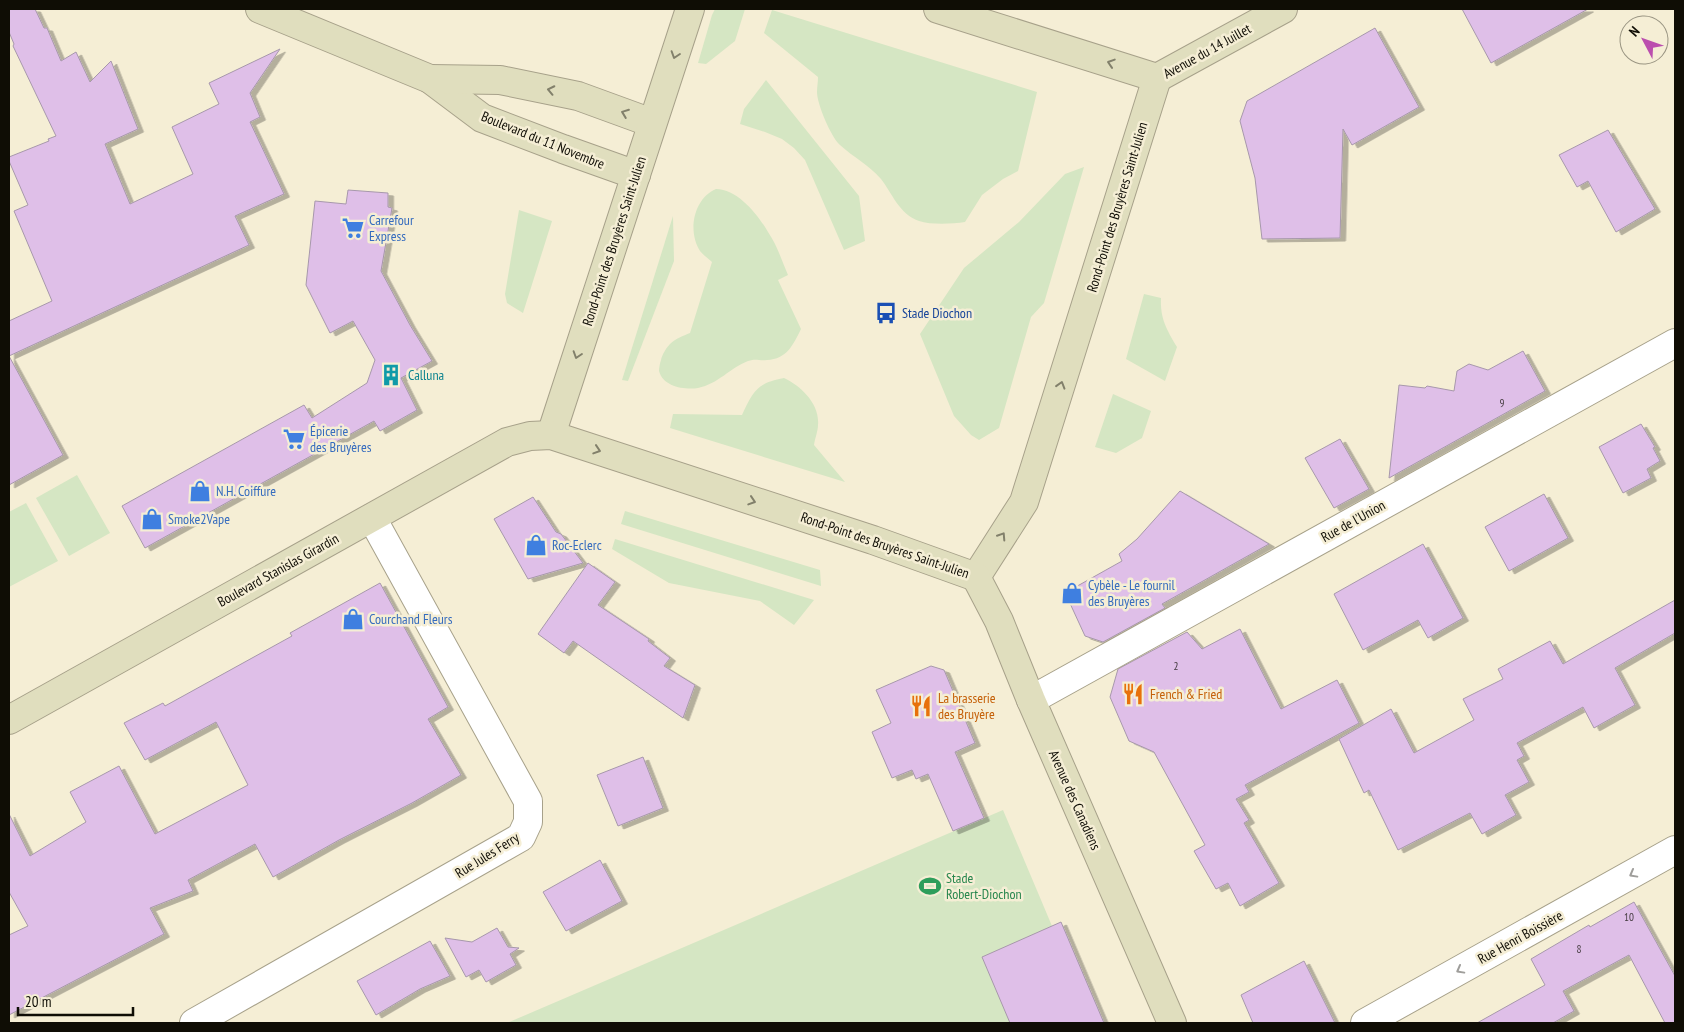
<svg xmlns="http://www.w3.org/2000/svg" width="1684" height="1032" font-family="'PT Sans Narrow',sans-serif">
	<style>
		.green { fill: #d5e6c3 }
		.building { fill: #dfbfe8; stroke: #a798ab; filter: url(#shadow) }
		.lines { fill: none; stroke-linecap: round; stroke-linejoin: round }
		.street-casing { stroke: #a7a18a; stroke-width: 30 }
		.secondary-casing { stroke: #a7a18a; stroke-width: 30 }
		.street { stroke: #fff; stroke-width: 28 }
		.secondary { stroke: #e0debe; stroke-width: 28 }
		.oneway { stroke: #82806b }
		.oneway2 { stroke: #9f9e9b }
		.labels { text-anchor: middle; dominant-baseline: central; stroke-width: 5; stroke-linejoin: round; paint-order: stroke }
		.number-label { font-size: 11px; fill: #433a3e }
		.street-label { font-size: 14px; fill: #0f0d05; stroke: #f5eed5 }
		.shop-label { font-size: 14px; fill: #366cbe; stroke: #f5eed5; text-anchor: start }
		.transit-label { font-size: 14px; fill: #164399; stroke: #f5eed5; text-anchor: start }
		.culture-label { font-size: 14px; fill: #0d838f; stroke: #f5eed5; text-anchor: start }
		.food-label { font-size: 14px; fill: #c56008; stroke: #f5eed5; text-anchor: start }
		.leisure-label { font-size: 14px; fill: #27864d; stroke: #f5eed5; text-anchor: start }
	</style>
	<defs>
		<filter id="shadow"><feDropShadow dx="5.5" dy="3" stdDeviation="0" flood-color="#0004"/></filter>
	</defs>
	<rect width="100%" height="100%" fill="#f5eed5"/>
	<g class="green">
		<polygon points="715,9 745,9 735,41 706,64 698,63 712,15"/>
		<path d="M772 10 1037 92 1018 171 1003 179 982 195 965 222C952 224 931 225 919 221 899 214 892 193 881 179 869 165 853 157 840 145 831 137 817 104 817 92 817 87 818 82 818 77L764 33Z"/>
		<polygon points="766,80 859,196 865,241 844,250 805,160 794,148 782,139 765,132 740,124 744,109"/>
		<polygon points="1084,167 1044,303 1031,317 999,428 979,440 971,435 954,416 920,334 964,268 1019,222 1065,174"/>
		<path d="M716 189C738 189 758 215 768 232 777 245 782 261 788 275L778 280 801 329C793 345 787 359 767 360 758 361 757 358 748 361 730 368 718 384 698 388 685 390 663 387 659 371 659 368 660 363 661 360 662 355 666 348 670 344 676 338 683 336 690 333L712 262C708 258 703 255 700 251 687 231 694 198 716 189Z"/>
		<polygon points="519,210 552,221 523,313 507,303 505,294"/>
		<polygon points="673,216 674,261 628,381 622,380"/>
		<path d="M1144 294 1161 298C1160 319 1167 330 1177 347L1165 381 1126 359Z"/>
		<path d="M784 378C801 386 820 404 818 425 818 431 815 438 814 445L845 482 670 428 673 414 742 415C753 391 757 383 784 378Z"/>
		<polygon points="1113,394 1151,411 1142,438 1116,453 1095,447"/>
		<polygon points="77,475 110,533 69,556 36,498"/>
		<polygon points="26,503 58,561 9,587 9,512"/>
		<polygon points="625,511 820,570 821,586 621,524"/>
		<polygon points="615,539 814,600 794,625 760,601 669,583 612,549"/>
		<polygon points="1003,810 1052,926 1061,922 1104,1023 507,1023"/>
	</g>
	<g class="building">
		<polygon points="9,9 35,9 44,28 47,28 61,61 76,52 90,82 111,61 138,129 105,144 130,204 193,174 172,127 219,104 209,83 280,49 250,93 260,117 250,122 284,194 235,216 249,245 9,356 9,321 52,301 14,211 28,205 9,161 9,157 49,141 48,139 56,136 13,46 14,44 9,32"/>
		<polygon points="1462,9 1588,9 1491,63"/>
		<polygon points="1375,28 1419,107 1352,145 1343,129 1340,238 1262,239 1255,178 1240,121 1247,101"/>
		<polygon points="1608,130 1655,209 1616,232 1588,181 1577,187 1559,155"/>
		<polygon points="348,190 388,193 388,207 392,208 381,271 410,325 432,361 401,378 417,410 380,431 374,421 145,548 122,506 304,405 312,418 367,383 375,360 353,321 330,333 306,285 315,201 346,204"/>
		<polygon points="1523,351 1545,391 1389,478 1399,385 1425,388 1427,386 1454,391 1457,371 1469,364 1488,370"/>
		<polygon points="9,356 63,455 9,485"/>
		<polygon points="1641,424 1655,447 1653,448 1660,461 1647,469 1651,478 1623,493 1599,447"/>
		<polygon points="1340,439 1369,489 1334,508 1305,458"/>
		<polygon points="1180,491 1269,544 1162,604 1165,608 1103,642 1085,636 1068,599 1072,589 1122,561 1119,554 1137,539"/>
		<polygon points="1544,494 1568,538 1509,571 1485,527"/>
		<polygon points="533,497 556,532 561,534 583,563 528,579 494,519"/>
		<polygon points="1423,544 1463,618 1428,638 1418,620 1363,650 1334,594"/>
		<polygon points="588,563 615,582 598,605 649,639 648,641 670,658 664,666 695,685 683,718 573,641 564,653 538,634"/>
		<polygon points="380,583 448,707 428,719 461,775 412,803 339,840 273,877 255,844 188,880 193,891 150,908 164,934 9,1015 9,935 28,926 9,892 9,814 30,856 86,822 70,792 119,766 155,834 248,785 216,722 145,760 124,723 163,703 165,706 292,636 290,633"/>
		<polygon points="1675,600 1675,633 1615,668 1635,705 1594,728 1583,707 1517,743 1524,756 1517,760 1529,782 1505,795 1516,815 1482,834 1470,813 1398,850 1369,790 1364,793 1339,739 1391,709 1414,753 1474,720 1463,699 1503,679 1498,669 1550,641 1563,664"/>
		<polygon points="1240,629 1281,709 1337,680 1359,723 1245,785 1249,792 1236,799 1249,820 1244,823 1279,883 1240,906 1228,883 1216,889 1194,851 1205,845 1154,752 1129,741 1110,697 1118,669 1187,632 1202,649"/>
		<polygon points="931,666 944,670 975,743 955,752 984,818 953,831 928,774 916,779 912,770 892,778 872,732 891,723 876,690"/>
		<polygon points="643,757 663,808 618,826 597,775"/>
		<polygon points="600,860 622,901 566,931 543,892"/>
		<polygon points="1634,902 1675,976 1675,1023 1665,1023 1629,955 1563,991 1574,1011 1553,1023 1477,1023 1545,985 1531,959 1589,925 1590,927"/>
		<polygon points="1061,922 1104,1023 1010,1023 982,957"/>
		<polygon points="497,928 508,947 519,948 510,954 516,965 486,982 479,970 466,977 445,938 472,942"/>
		<polygon points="430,941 450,976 420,989 376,1015 357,981"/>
		<polygon points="1304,961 1335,1023 1253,1023 1241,995"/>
	</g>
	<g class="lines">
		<g class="street-casing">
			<g id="street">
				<polyline points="1031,700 1675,343"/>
				<polyline points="194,1023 521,837 528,822 528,801 372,518"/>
				<polyline points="1365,1023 1675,850"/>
			</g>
		</g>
		<g class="secondary-casing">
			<g id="secondary">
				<polyline points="260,9 430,79 482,118 563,149 636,175"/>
				<polyline points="938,9 1157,78"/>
				<polyline points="1157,78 1283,9"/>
				<polyline points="430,79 500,80 578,96 652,123"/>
				<polyline points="551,435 690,9"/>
				<polyline points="976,577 1024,502 1157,78"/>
				<polyline points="976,577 999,621 1031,700 1172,1023"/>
				<polyline points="9,720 507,442 530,436 551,435 873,540 976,577"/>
			</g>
		</g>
		<use href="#street" class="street"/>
		<use href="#secondary" class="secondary"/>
	</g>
	<defs><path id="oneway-chevron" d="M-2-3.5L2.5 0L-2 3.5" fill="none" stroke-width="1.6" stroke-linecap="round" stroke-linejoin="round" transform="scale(1.25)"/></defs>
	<g class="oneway">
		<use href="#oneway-chevron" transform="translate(675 55) rotate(108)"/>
		<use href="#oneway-chevron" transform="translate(1111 63) rotate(-162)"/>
		<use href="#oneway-chevron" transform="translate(551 90) rotate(-168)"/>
		<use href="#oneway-chevron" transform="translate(625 113) rotate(-159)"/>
		<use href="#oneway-chevron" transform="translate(577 355) rotate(108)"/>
		<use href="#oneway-chevron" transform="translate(1061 385) rotate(-73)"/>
		<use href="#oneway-chevron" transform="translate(597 450) rotate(18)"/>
		<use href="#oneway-chevron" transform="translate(752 501) rotate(18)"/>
		<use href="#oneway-chevron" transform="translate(1002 536) rotate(-57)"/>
	</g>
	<g class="oneway2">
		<use href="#oneway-chevron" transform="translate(1633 874) rotate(151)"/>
		<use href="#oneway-chevron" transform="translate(1460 970) rotate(151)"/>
	</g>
	<defs>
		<g id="supermarket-bare" transform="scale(1.725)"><path d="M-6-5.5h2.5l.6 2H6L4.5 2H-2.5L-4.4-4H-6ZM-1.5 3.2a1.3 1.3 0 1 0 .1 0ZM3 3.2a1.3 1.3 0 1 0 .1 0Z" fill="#3f7fe0" stroke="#f5eed5" stroke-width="2.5" paint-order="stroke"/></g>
		<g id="bus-bare" transform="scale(1.725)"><path d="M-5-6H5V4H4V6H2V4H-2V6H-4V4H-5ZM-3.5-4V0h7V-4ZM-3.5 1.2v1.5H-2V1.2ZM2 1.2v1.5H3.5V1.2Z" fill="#1a4fb4" stroke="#f5eed5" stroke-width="2.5" paint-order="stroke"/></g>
		<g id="building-bare" transform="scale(1.725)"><path d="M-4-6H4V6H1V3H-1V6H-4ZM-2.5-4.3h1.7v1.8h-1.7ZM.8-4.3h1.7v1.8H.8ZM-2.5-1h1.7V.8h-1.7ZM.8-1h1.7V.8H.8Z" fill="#0f9aa8" stroke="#f5eed5" stroke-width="2.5" paint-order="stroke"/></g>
		<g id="shop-bare" transform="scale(1.725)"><path d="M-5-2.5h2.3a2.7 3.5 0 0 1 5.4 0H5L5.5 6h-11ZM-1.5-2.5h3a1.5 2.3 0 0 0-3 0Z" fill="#3f7fe0" stroke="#f5eed5" stroke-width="2.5" paint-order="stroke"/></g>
		<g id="restaurant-bare" transform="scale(1.725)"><path d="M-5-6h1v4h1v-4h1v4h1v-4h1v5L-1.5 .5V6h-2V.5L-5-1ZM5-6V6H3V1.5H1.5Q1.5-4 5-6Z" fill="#e8710a" stroke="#f5eed5" stroke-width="2.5" paint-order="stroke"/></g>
		<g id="stadium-bare" transform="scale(1.725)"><path d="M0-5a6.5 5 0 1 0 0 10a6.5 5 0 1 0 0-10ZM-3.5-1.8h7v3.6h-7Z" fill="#2e9e5b" stroke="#f5eed5" stroke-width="2.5" paint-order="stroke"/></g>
	</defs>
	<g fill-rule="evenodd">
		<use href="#supermarket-bare" x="353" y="228"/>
		<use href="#bus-bare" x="886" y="313"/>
		<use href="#building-bare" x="391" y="375"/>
		<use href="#supermarket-bare" x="294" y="439"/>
		<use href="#shop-bare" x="200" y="491"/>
		<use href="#shop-bare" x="152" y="519"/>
		<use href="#shop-bare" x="536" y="545"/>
		<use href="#shop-bare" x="1072" y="593"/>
		<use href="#shop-bare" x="353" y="619"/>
		<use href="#restaurant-bare" x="1133" y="694"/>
		<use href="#restaurant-bare" x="921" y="706"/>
		<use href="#stadium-bare" x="930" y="886"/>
	</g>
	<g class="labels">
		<g class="number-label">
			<text x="1502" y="403">9</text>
			<text x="1176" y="666">2</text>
			<text x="1629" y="917">10</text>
			<text x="1579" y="949">8</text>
		</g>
		<g class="street-label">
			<text transform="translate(1207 51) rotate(-29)">Avenue du 14 Juillet</text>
			<text transform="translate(543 140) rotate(22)">Boulevard du 11 Novembre</text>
			<text transform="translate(1117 207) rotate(-73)">Rond-Point des Bruyères Saint-Julien</text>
			<text transform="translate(614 241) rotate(-72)">Rond-Point des Bruyères Saint-Julien</text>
			<text transform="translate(1353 521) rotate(-29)">Rue de l'Union</text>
			<text transform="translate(885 545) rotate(19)">Rond-Point des Bruyères Saint-Julien</text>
			<text transform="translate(278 570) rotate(-29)">Boulevard Stanislas Girardin</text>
			<text transform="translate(1075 800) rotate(66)">Avenue des Canadiens</text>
			<text transform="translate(487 855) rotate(-32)">Rue Jules Ferry</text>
			<text transform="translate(1520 937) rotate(-29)">Rue Henri Boissière</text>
		</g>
		<g class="shop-label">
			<text x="369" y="220">Carrefour<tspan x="369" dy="16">Express</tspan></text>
			<text x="310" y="431">Épicerie<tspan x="310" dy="16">des Bruyères</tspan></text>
			<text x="216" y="491">N.H. Coiffure</text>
			<text x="168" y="519">Smoke2Vape</text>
			<text x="552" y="545">Roc-Eclerc</text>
			<text x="1088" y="585">Cybèle - Le fournil<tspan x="1088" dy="16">des Bruyères</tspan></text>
			<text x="369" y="619">Courchand Fleurs</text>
		</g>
		<g class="transit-label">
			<text x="902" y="313">Stade Diochon</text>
		</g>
		<g class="culture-label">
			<text x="408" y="375">Calluna</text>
		</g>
		<g class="food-label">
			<text x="1150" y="694">French &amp; Fried</text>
			<text x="938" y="698">La brasserie<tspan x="938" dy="16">des Bruyère</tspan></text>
		</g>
		<g class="leisure-label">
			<text x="946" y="878">Stade<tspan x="946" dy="16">Robert-Diochon</tspan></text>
		</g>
	</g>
	<rect width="1684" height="1032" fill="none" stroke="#0f0d05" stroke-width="20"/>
	<g transform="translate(1644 40) rotate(311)"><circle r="24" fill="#f5eed5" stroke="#999482"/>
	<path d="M0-4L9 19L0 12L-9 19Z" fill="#bb4eae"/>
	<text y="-8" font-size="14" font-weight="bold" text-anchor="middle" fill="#0f0d05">N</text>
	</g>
	<path d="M18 1007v8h115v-8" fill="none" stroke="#0f0d05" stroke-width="2.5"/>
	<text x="25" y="1007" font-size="15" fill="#0f0d05" stroke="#f5eed5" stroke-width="4" paint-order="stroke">20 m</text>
</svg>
